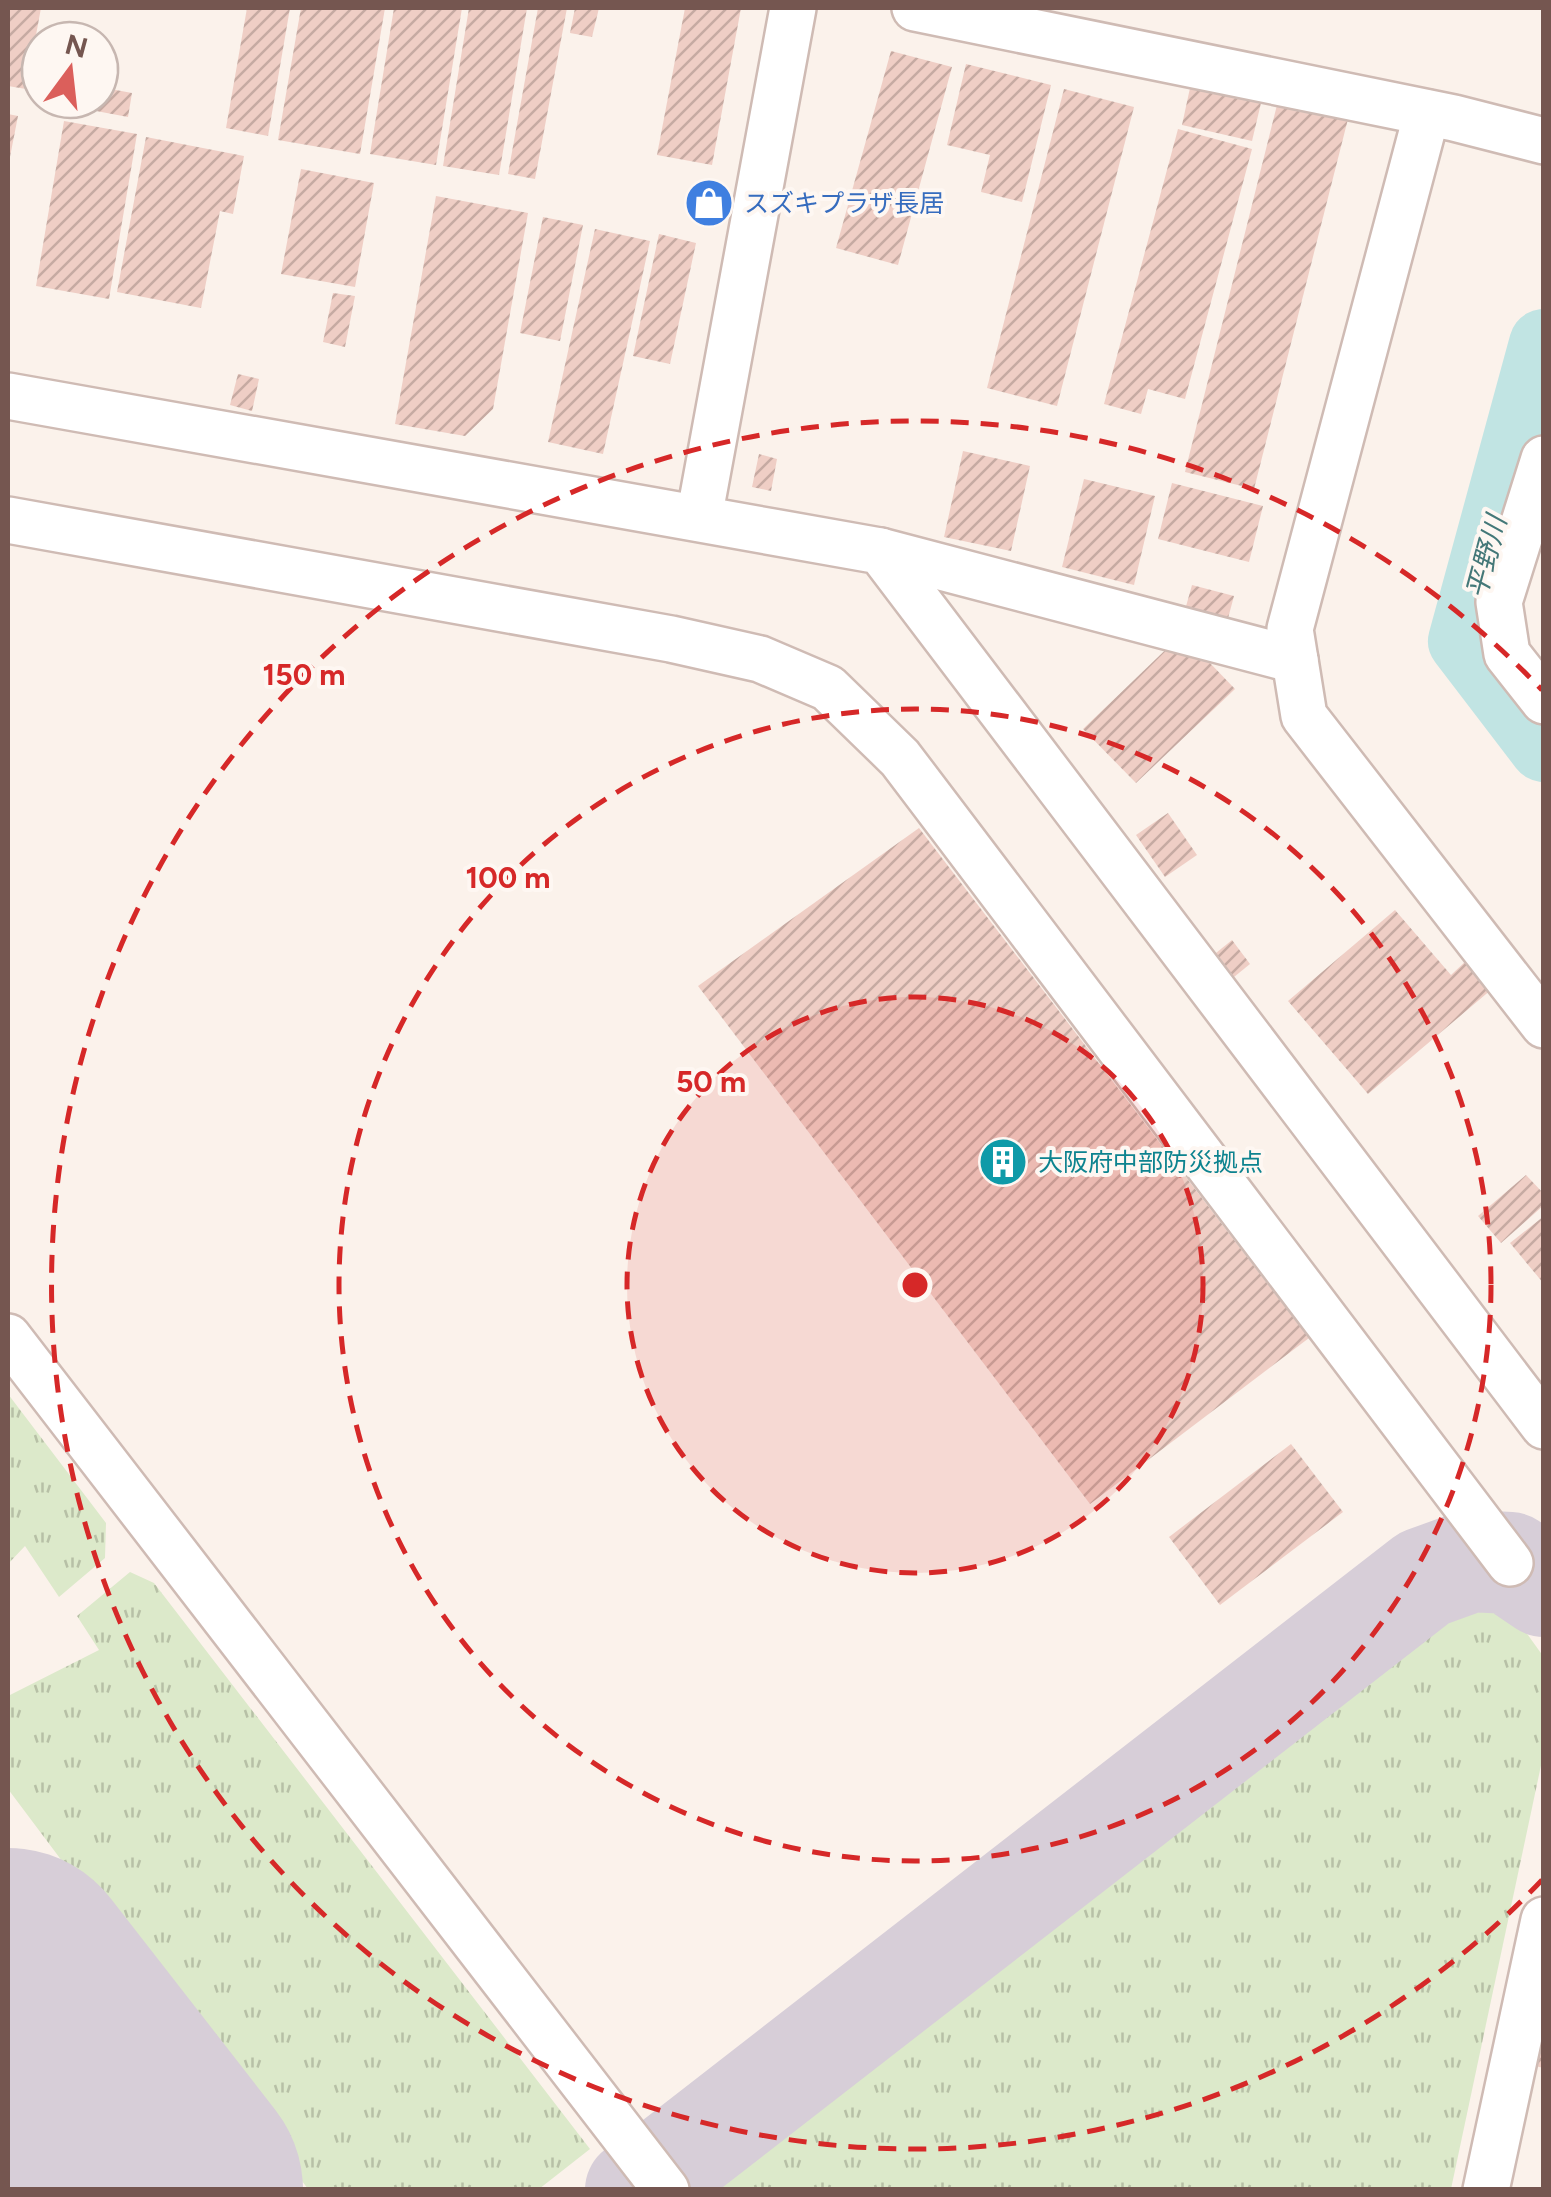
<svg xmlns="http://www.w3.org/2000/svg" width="1551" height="2197" font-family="Figtree,'Noto Sans JP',sans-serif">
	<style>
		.grass { fill: url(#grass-tufts) }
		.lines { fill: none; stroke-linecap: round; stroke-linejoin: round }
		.river { stroke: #c1e4e3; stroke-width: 70 }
		.taxiway { stroke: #d7ced8; stroke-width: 102 }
		.runway { stroke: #d7ced8; stroke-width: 260 }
		.building { fill: url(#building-hatch) }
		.minor-casing { stroke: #cfbbb4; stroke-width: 50 }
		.minor { stroke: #fff; stroke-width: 45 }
		.ring { fill: none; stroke: #d62828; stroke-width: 5; stroke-dasharray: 18 12 }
		.labels { text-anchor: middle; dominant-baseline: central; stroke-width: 8; stroke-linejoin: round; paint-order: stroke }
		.shop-label { font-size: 25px; fill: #366cbe; stroke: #fef7f2; text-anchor: start }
		.culture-label { font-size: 25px; fill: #0d838f; stroke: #fef7f2; text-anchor: start }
		.water-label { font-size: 28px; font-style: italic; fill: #447878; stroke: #fef7f2 }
		.centre { fill: #d62828; stroke: #fef7f2; stroke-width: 5 }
		.ring-label { font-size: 30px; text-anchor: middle; font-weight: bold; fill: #d62828; stroke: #fef7f2; stroke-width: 8; stroke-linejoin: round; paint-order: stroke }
	</style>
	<defs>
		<pattern id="grass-tufts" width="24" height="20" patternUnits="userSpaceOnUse" patternTransform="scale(2.5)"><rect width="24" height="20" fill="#dce9ca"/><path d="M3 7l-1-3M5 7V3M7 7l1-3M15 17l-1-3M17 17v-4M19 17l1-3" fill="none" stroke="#b7c0a6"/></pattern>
		<pattern id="building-hatch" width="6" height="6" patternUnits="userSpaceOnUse" patternTransform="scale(2.5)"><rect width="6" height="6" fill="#efcec5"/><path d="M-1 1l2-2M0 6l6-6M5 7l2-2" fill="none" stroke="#c6aaa2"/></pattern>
	</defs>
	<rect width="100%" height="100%" fill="#fbf2eb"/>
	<g class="grass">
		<polygon points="8,1394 106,1523 105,1558 59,1597 25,1546 8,1564"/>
		<polygon points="130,1572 154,1583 590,2149 539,2189 308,2189 8,1789 8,1696 99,1650 77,1616"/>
		<polygon points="1490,1611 1518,1621 1543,1656 1543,1756 1451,2189 722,2190 718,2184 1453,1615"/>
	</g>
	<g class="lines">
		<polyline class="river" points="1544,344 1463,641 1544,747"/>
		<polyline class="taxiway" points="636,2190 1424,1578 1471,1561 1510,1563 1544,1586"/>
		<polyline class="runway" points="8,1978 173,2190"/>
	</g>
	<g class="building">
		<polygon points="8,8 41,8 26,89 8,86"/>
		<polygon points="247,8 290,8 268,136 226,128"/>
		<polygon points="301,8 385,8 360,154 278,140"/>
		<polygon points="394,8 462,8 436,165 370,154"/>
		<polygon points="469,8 527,8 499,175 443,166"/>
		<polygon points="538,8 567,8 535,179 508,174"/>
		<polygon points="575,8 599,8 592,37 570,33"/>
		<polygon points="685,8 741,8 712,165 657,155"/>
		<polygon points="891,51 952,67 898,265 836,248"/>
		<polygon points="966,64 1051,85 1022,202 981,192 990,155 947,145"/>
		<polygon points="100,87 132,93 128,117 75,107 76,100 100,100"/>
		<polygon points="1190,88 1261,103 1252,141 1182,125"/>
		<polygon points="1064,89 1134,107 1057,406 987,388"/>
		<polygon points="1278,101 1348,119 1254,489 1185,472"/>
		<polygon points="8,114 18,116 9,162 8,162"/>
		<polygon points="64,121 137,134 109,299 36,286"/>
		<polygon points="1178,129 1252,149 1185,399 1148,389 1141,414 1104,404"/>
		<polygon points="146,137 244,156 233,214 220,211 201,308 117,292"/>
		<polygon points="301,169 374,183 355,287 281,274"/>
		<polygon points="436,196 528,213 493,409 465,436 395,424"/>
		<polygon points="543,217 583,225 560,341 520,333"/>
		<polygon points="595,229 650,241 603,454 548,442"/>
		<polygon points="659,234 696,243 670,364 633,356"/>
		<polygon points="333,293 355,296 345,347 323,342"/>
		<polygon points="238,374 259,379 252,411 230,405"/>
		<polygon points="963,451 1030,466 1011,551 944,537"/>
		<polygon points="759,454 777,459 771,491 752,487"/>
		<polygon points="1084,479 1155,496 1134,585 1062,567"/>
		<polygon points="1172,483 1263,506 1249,562 1158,539"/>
		<polygon points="1192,585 1234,596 1227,622 1185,610"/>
		<polygon points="1182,634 1235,689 1136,783 1083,729"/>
		<polygon points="1168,813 1197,855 1165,877 1136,835"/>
		<polygon points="919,828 1309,1338 1090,1504 698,986"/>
		<polygon points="1395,910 1451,975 1467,960 1492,989 1368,1094 1288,1001"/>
		<polygon points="1232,940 1250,964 1234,977 1216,953"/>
		<polygon points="1526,1175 1544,1194 1544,1205 1501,1243 1478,1216"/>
		<polygon points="1544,1216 1544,1284 1510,1243"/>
		<polygon points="1291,1444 1343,1512 1220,1605 1169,1537"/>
		<polygon points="1544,2022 1544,2068 1525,2064"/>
	</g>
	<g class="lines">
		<g class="minor-casing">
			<g id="minor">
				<polyline points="915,8 1454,118 1544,141"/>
				<polyline points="1427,113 1290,629 1304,716 1544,1025"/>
				<polyline points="8,396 880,551 1544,1426"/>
				<polyline points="1544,459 1499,602 1507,654 1544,701"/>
				<polyline points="699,518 793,8"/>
				<polyline points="8,520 671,639 760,659 828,688 900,758 1510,1563"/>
				<polyline points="880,551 1295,660"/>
				<polyline points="8,1337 666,2190"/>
				<polyline points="1486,2190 1544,1920"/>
			</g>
		</g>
		<use href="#minor" class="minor"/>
	</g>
	<circle cx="915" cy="1285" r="288" fill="#d62828" fill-opacity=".12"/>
	<g class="ring">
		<circle cx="915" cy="1285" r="288"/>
		<circle cx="915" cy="1285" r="576"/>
		<path d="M1542 1880A864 864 0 1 1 1542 690"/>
	</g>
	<defs>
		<g id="shop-disc" transform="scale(2.5)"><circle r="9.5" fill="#3f7fe0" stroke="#fef7f2"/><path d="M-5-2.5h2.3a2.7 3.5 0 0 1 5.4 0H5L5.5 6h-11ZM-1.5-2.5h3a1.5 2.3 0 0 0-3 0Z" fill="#fff"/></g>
		<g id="building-disc" transform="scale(2.5)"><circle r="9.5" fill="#0f9aa8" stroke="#fef7f2"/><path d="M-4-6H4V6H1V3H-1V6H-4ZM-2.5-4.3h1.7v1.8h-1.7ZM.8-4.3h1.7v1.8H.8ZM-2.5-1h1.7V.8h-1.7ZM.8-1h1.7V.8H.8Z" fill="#fff"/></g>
	</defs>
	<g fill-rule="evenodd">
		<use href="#shop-disc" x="709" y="203"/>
		<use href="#building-disc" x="1003" y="1162"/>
	</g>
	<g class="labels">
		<g class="shop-label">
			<text x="744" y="203">スズキプラザ長居</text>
		</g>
		<g class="culture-label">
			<text x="1038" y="1162">大阪府中部防災拠点</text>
		</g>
		<g class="water-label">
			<text transform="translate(1486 557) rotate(-75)">平野川</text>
		</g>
	</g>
	<circle cx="915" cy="1285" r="15" class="centre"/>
	<g class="ring-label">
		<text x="304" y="685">150 m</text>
		<text x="508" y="888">100 m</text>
		<text x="711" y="1092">50 m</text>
	</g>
	<rect width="1551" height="2197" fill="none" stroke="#755650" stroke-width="20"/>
	<g transform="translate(70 70) rotate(15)"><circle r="48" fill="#fef7f2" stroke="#c7b7b1" stroke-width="2.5"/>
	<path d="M0-8L18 38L0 25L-18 38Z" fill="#db5f5b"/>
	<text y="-15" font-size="28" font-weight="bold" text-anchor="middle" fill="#755650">N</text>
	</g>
</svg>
